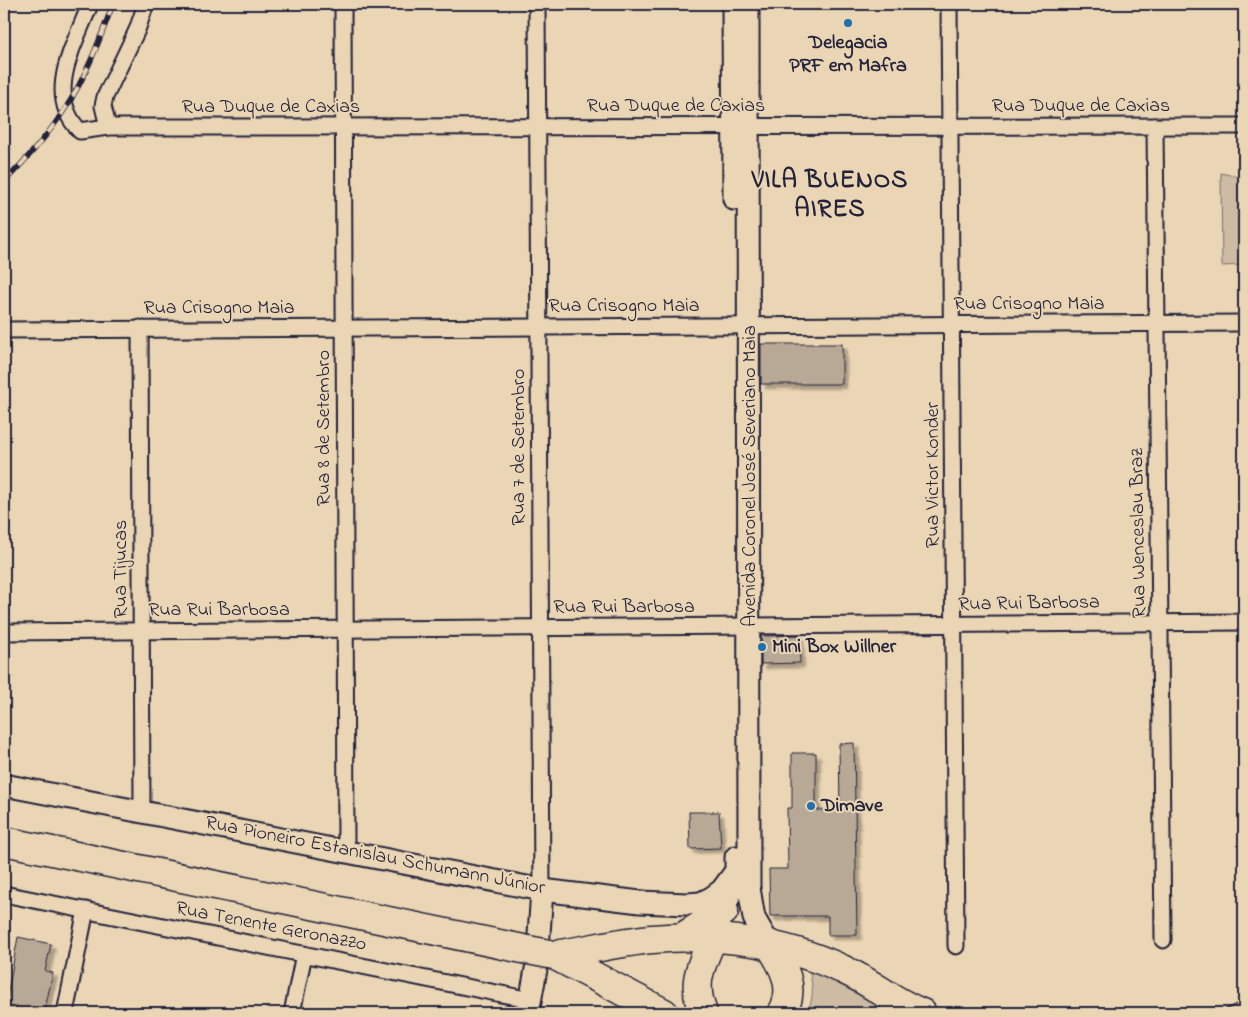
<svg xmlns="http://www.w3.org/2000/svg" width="1248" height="1017" font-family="'Indie Flower',sans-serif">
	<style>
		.green { fill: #cdbba3; stroke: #786e6f }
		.building { fill: #b8a896; stroke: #22223b; filter: url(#shadow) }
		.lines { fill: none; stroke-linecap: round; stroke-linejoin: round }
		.lane-casing { stroke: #22223b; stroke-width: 11 }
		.street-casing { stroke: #22223b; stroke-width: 19 }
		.secondary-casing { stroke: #22223b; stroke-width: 25 }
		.highway-casing { stroke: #22223b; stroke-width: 31 }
		.lane { stroke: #ead5b4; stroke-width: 8 }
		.street { stroke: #ead5b4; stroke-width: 15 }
		.secondary { stroke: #ead5b4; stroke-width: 21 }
		.highway { stroke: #ead5b4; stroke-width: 28 }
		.rail-casing { stroke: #22223b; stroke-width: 5.5 }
		.rail { stroke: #ead5b4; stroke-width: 4; stroke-dasharray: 11; stroke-linecap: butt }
		.highway-bridge-casing { stroke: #22223b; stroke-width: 31; stroke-linecap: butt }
		.highway-bridge { stroke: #ead5b4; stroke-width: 28 }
		.poi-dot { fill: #1f6fb2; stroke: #ead5b4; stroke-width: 2 }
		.labels { text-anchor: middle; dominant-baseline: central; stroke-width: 4; stroke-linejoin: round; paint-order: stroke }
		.poi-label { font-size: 20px; font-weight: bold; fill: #22223b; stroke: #ead5b4; text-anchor: start }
		.street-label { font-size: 20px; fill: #22223b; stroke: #ead5b4 }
		.district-label { font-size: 25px; font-weight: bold; letter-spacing: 1px; fill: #22223b; stroke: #ead5b4 }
	</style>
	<defs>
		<filter id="shadow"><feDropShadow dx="4.5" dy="4.5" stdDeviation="1" flood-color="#0004"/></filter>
	</defs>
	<rect width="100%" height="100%" fill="#ead5b4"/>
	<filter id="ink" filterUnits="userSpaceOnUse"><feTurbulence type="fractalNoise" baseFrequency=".02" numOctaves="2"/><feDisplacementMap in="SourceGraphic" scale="10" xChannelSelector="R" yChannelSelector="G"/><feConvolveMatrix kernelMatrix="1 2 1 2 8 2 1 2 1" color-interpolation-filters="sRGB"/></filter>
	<g filter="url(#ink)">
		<g class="green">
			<polygon points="1221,173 1244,178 1244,265 1222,266"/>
			<path d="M808 965 899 1013H806C816 997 812 983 808 965Z"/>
		</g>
		<g class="building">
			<rect x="761" y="344" width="81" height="40"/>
			<polygon points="799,635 800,663 761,664 761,636"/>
			<polygon points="854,743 857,935 828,935 828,916 770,916 769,869 788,869 787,808 792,808 792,753 816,753 816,810 840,810 839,744"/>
			<polygon points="689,812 719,812 721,848 690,849"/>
			<polygon points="18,937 51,944 45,971 53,973 44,1013 4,1013"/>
		</g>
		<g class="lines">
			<g class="lane-casing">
				<polyline id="lane" points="1229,1013 1244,1006"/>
			</g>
			<g class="street-casing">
				<g id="street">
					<path d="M90 4C76 43 43 94 80 131L108 127 1244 126"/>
					<polyline points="343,4 346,851"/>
					<polyline points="537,4 542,890"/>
					<polyline points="949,4 956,946"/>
					<polyline points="1155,126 1163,940"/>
					<polyline points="108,127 103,106 105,97 137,30 146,4"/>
					<polyline points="140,328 142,810"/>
					<polyline points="4,330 1244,323"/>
					<polyline points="4,632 1244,622"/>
					<polyline points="4,894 531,1000"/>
					<polyline points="65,1013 86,910"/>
					<polyline points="292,1013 304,954"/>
				</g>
			</g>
			<g class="secondary-casing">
				<g id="secondary">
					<polyline points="733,4 734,199"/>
					<polyline points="748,4 749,888 754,918 769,944"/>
					<polyline points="4,785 542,890 640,902 687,904 701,903 711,898 722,890 733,875"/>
					<polyline points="718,925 736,879 736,857"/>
					<polyline points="528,1013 537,964 542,890"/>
				</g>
			</g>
			<g class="highway-casing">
				<g id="highway">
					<polyline points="4,841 523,949"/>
					<polyline points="684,936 724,911"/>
					<path d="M769 944C783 965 797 988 782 1013"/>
					<path d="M554 955C587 950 620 942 652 939 717 933 783 942 842 969 870 981 893 1002 922 1013"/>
					<polyline points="554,955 664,1013"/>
					<path d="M703 1013C691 982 701 966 713 937"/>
				</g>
			</g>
			<use href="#lane" class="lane"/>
			<use href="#street" class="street"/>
			<use href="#secondary" class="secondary"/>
			<use href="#highway" class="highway"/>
			<g class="rail-casing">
				<path id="rail" d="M4 182C26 160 48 135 65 109 86 77 100 39 113 4"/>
			</g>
			<use href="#rail" class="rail"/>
			<g class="highway-bridge-casing">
				<polyline id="highway-bridge" points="523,949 554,955"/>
			</g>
			<use href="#highway-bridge" class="highway-bridge"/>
		</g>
	</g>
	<g class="poi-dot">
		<circle cx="848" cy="23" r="5"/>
		<circle cx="762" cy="647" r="5"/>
		<circle cx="811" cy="806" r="5"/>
	</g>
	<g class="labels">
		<g class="poi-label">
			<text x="848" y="43" text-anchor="middle">Delegacia<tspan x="848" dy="23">PRF em Mafra</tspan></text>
			<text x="772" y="647">Mini Box Willner</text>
			<text x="821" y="806">Dimave</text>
		</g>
		<g class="street-label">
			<text x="676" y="106">Rua Duque de Caxias</text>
			<text x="1081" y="106">Rua Duque de Caxias</text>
			<text x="271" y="107">Rua Duque de Caxias</text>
			<text x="1029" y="304">Rua Crisogno Maia</text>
			<text x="624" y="306">Rua Crisogno Maia</text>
			<text x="219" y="308">Rua Crisogno Maia</text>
			<text transform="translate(324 428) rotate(-90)">Rua 8 de Setembro</text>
			<text transform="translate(519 447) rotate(-90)">Rua 7 de Setembro</text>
			<text transform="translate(933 475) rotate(-90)">Rua Victor Konder</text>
			<text transform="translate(750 476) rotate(-90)">Avenida Coronel José Severiano Maia</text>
			<text transform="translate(1139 533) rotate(-91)">Rua Wenceslau Braz</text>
			<text transform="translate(121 569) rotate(-90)">Rua Tijucas</text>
			<text transform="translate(1029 604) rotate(-1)">Rua Rui Barbosa</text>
			<text x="624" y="607">Rua Rui Barbosa</text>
			<text x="219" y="610">Rua Rui Barbosa</text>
			<text transform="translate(375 856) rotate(11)">Rua Pioneiro Estanislau Schumann Júnior</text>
			<text transform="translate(271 927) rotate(11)">Rua Tenente Geronazzo</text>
		</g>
		<g class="district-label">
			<text x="830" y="181">VILA BUENOS<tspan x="830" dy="29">AIRES</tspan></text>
		</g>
	</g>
	<rect width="1248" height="1017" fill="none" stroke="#ead5b4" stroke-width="20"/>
	<rect x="10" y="10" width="1228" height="997" fill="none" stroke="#22223b" stroke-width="2" filter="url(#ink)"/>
</svg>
